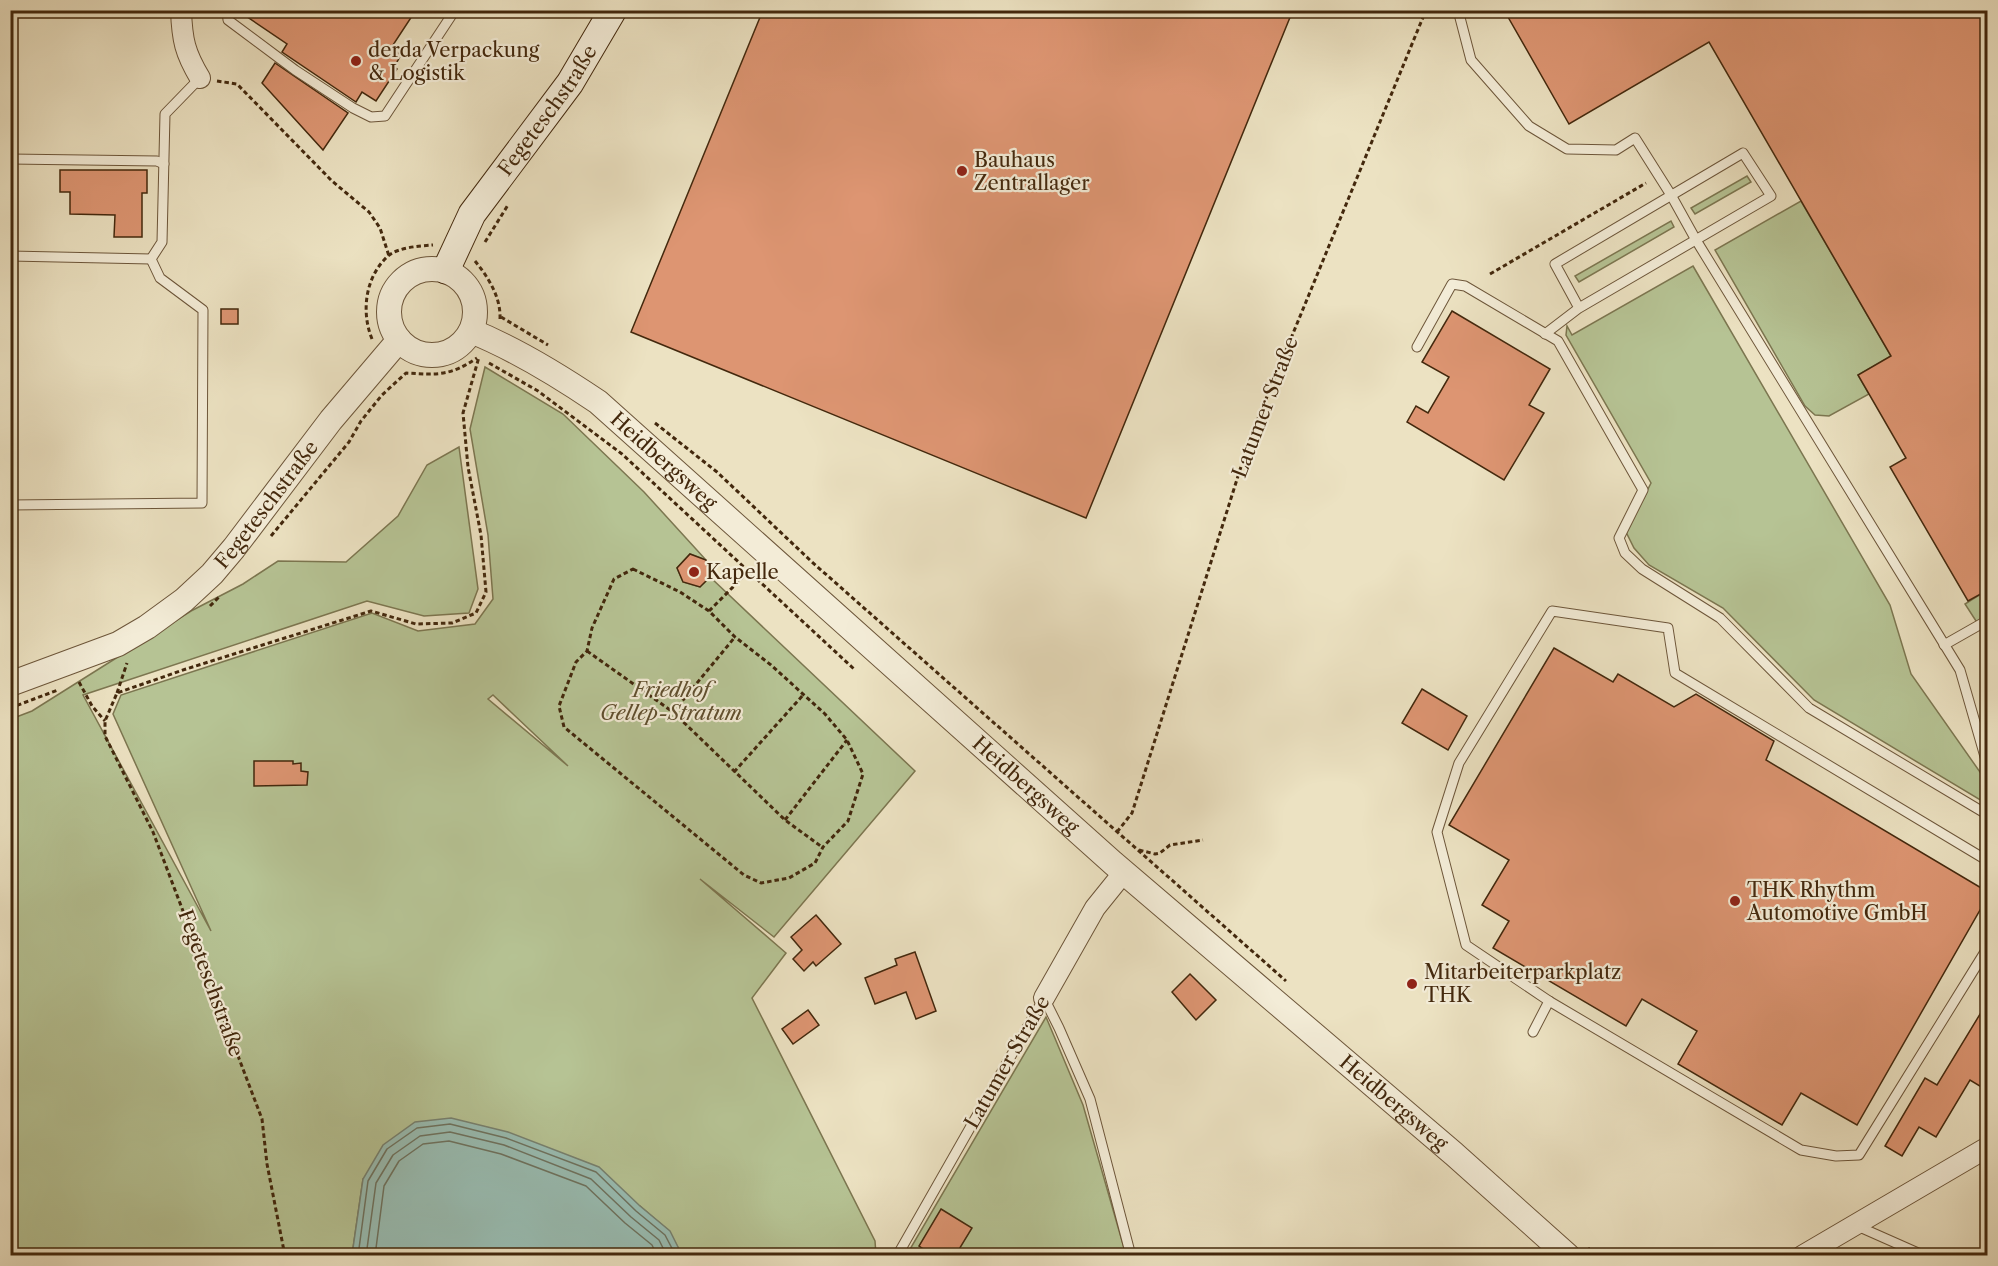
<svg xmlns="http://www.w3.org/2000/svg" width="1998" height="1266" font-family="'Libre Caslon Text',serif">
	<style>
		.green { fill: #b6c394; stroke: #7c7650; stroke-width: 1.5; fill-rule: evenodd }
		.water { fill: #99beb4; stroke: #778271; stroke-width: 1.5 }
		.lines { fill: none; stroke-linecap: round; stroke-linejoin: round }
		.shore { stroke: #6e7360; stroke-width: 1.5 }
		.building { fill: #dd9572; stroke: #43280d; stroke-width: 1.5 }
		.service-casing { stroke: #6d563a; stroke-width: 11 }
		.minor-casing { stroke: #6d563a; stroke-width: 22 }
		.tertiary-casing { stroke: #6d563a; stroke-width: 26 }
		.secondary-casing { stroke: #43280d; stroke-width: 29 }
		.path { stroke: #43280d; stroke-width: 3; stroke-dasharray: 4.5 3; stroke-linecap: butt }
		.service { stroke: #f3ecd7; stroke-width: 9 }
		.minor { stroke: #f3ecd7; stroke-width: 20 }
		.tertiary { stroke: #f3ecd7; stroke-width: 24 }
		.secondary { stroke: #f3ecd7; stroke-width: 27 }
		.poi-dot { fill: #8f2418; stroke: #f3ecd7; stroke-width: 2 }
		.labels { text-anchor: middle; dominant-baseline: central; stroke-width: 4.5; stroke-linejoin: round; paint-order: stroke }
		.poi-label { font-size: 20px; fill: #43280d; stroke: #f3ecd7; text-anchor: start }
		.street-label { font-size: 20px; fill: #43280d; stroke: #f3ecd7 }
		.park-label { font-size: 20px; font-style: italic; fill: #604f2f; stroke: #f3ecd7 }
	</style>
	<rect width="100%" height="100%" fill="#ece2c2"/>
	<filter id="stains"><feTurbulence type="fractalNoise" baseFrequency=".00333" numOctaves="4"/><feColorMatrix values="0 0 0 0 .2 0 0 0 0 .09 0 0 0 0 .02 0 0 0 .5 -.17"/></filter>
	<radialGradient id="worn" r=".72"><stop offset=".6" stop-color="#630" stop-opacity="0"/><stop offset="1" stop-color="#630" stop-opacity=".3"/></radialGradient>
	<g class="green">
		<polygon points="1747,176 1751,182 1695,214 1691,208"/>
		<polygon points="1801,201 1891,356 1858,375 1869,394 1829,416 1815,415 1805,406 1715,250"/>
		<polygon points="1671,221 1674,227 1579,282 1575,276"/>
		<polygon points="1693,266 1890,605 1911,674 1987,782 1987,804 1814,700 1723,608 1649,565 1634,548 1626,532 1651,483 1566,335 1567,326 1572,335"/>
		<path d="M485 367 563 414 644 492 706 560 690 554 677 568 683 582 700 587 710 577 915 771 774 937 700 879 786 953 752 998 875 1241 876 1255H682L669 1231 640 1206 363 1179 352 1255 11 1256V719L32 711 191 611 243 584 278 561 346 562 398 516 427 465 459 447 478 589 469 613 424 616 367 601 83 695 211 931 113 714 121 695 372 613 418 631 475 624 493 599 488 535 470 429ZM493 695 568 766 488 699Z"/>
		<polygon points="1987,590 1987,638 1965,604"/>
		<polygon points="1046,1017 1083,1105 1126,1255 906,1256"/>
	</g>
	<polygon class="water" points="451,1118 508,1132 599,1167 640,1206 670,1231 682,1255 352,1255 363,1179 383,1145 415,1122"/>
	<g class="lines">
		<g class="shore">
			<polyline points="358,1256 368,1181 387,1149 417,1128 450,1124 506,1138 596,1172 636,1211 665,1235 676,1256"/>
			<polyline points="366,1256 376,1183 393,1155 420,1136 450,1132 504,1145 591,1179 631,1217 659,1240 667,1256"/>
			<polyline points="375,1256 384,1186 399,1161 423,1144 449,1141 501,1154 586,1186 625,1223 652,1245 657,1256"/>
		</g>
	</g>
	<g class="building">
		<polygon points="237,10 416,10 391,48 401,55 394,67 397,69 376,101 362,92 356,102 282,52 287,44"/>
		<polygon points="763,10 1293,10 1086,518 631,332"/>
		<polygon points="1504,10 1988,10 1988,590 1968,601 1890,467 1906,458 1858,375 1891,356 1709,42 1569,124"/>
		<polygon points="275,63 348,113 323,150 262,83"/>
		<polygon points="60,170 147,170 147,193 142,193 142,237 114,237 115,215 70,214 70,192 60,192"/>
		<rect x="221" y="309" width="17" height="15"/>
		<polygon points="1452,311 1550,369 1529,405 1544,413 1504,480 1407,422 1416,406 1428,413 1449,377 1422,362"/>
		<polygon points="690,554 706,560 710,577 700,587 683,582 677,568"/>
		<polygon points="1554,648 1613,682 1618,674 1674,707 1696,694 1774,741 1766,760 1988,892 1988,896 1857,1125 1801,1093 1782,1125 1678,1064 1697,1031 1642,999 1626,1026 1493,948 1509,921 1482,905 1509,860 1449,825"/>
		<polygon points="1422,689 1467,716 1448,750 1402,723"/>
		<polygon points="254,761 293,761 293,764 301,763 301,771 308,772 307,785 254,786"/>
		<polygon points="816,915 841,944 816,966 813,962 804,971 793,959 802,950 791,937"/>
		<polygon points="915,952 936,1011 916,1019 906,992 875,1004 865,978 897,965 895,959"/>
		<polygon points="1190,974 1216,1000 1196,1020 1172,992"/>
		<polygon points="1988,1001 1988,1091 1970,1080 1936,1137 1919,1127 1902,1156 1885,1146 1925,1078 1937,1085"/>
		<polygon points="808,1010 819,1025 793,1044 782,1029"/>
		<polygon points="941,1209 972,1228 955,1256 934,1256 919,1246"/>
	</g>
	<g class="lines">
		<g class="service-casing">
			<g id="service">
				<polyline points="227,10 228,20 295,70 353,108 371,117 385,116 455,10"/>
				<polyline points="1458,10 1471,60 1529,126 1567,149 1616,150 1635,138 1671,195 1696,240 1960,670 1988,767"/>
				<polyline points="10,159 157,161 164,164"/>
				<polyline points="10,256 151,259"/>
				<polyline points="1545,334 1579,308 1771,196 1743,153 1555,264 1579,308"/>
				<polyline points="1417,347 1452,284 1465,286 1558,341 1643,490 1619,538 1625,553 1642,569 1720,618 1809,708 1988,815"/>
				<polyline points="10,505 202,503 203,310 160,278 151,259 162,242 165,114 200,78"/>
				<polyline points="1944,645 1988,620"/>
				<polyline points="1988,861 1675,673 1668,628 1552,611 1459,763 1437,832 1466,945 1549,1001 1801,1150 1836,1156 1859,1155 1988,947"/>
				<polyline points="1044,998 1059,1028 1090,1099 1131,1256"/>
				<polyline points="1533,1032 1549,1001"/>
				<polyline points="1855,1225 1925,1256"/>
				<polyline points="897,1256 1044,998"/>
			</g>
		</g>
		<g class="minor-casing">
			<g id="minor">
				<path d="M181 10C182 40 185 53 200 78"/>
				<polyline points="1044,998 1095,908 1124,872"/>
				<polyline points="1802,1256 1988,1147"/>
			</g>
		</g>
		<g class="tertiary-casing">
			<g id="tertiary">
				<circle cx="432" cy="312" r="43"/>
				<path id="s1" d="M471 331C516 349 558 375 598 402L1113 863 1454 1154 1568 1256"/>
				<path id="s2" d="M10 684 118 644 147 627 184 600 212 574 234 548 331 420 399 340"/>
			</g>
		</g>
		<g class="secondary-casing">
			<g id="secondary">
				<path id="s3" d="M446 270 472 214 570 83 613 10"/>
			</g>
		</g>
		<g class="path">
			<polyline points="217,81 237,84 332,181 369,212 380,228 389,256"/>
			<polyline points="485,242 508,205"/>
			<path d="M475 261C488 277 501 297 500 319"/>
			<polyline points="1490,274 1646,183"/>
			<polyline points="501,317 548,345"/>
			<path d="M372 339C361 312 365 277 388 256 399 247 420 246 433 245"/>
			<polyline points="489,363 538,391 622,454 854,669"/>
			<polyline points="655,423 717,472 812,562 1286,981"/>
			<path d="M271 536 349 442 361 421 382 395 406 373C438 375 450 376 477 358"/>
			<polygon points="633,569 680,592 709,611 735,637 771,665 825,714 847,740 863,774 848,821 823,847 815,863 789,878 761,883 744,875 564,727 559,706 576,662 587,651 592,628 614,579"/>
			<polyline points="210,606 220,596"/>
			<polyline points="709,611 748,572"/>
			<polyline points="587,651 673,712 785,820 822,847"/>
			<polyline points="79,682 92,706 105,721"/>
			<polyline points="117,693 127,663"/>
			<polyline points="10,708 58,690"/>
			<polyline points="673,712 735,637"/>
			<polyline points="734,772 804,694"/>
			<polyline points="785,820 847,740"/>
			<polyline points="1117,832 1132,813 1250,438 1426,10"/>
			<polyline points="1139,850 1155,854 1160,853 1170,845 1203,840"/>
			<polyline points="1588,1248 1596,1256"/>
			<polyline points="285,1256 267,1164 262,1119 153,832 105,736 105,721 117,693 186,669 371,611 416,624 452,623 476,613 486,592 481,535 468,467 463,413 479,357"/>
		</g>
		<use href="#service" class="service"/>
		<use href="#minor" class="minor"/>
		<use href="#tertiary" class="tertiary"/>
		<use href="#secondary" class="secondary"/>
	</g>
	<g class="poi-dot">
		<circle cx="356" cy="61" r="6"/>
		<circle cx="962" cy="171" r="6"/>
		<circle cx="694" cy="572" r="6"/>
		<circle cx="1735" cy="901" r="6"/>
		<circle cx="1412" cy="984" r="6"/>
	</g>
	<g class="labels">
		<g class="poi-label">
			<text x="368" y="50">derda Verpackung<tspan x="368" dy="23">&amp; Logistik</tspan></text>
			<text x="974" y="160">Bauhaus<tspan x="974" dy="23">Zentrallager</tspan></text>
			<text x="706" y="572">Kapelle</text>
			<text x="1747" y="890">THK Rhythm<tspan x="1747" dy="23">Automotive GmbH</tspan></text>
			<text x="1424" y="972">Mitarbeiterparkplatz<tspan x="1424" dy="23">THK</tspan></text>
		</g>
		<g class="street-label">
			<text stroke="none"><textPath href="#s3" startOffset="190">Fegeteschstraße</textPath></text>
			<text transform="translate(1265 407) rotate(-69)">Latumer Straße</text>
			<text stroke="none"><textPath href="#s1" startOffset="234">Heidbergsweg</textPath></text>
			<text stroke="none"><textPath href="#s2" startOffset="321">Fegeteschstraße</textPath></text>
			<text stroke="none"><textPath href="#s1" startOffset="720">Heidbergsweg</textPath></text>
			<text transform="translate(211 983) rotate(70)">Fegeteschstraße</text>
			<text transform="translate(1007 1062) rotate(-60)">Latumer Straße</text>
			<text stroke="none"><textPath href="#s1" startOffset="1206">Heidbergsweg</textPath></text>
		</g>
		<g class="park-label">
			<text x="671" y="690">Friedhof<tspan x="671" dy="23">Gellep-Stratum</tspan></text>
		</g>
	</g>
	<rect width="1998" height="1266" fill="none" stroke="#ece2c2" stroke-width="36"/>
	<rect x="12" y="12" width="1974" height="1242" fill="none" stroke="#43280d" stroke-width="3"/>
	<rect x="18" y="18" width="1962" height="1230" fill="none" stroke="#43280d" stroke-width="1.5"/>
	<rect width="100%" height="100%" filter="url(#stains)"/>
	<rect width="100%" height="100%" fill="url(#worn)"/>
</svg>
